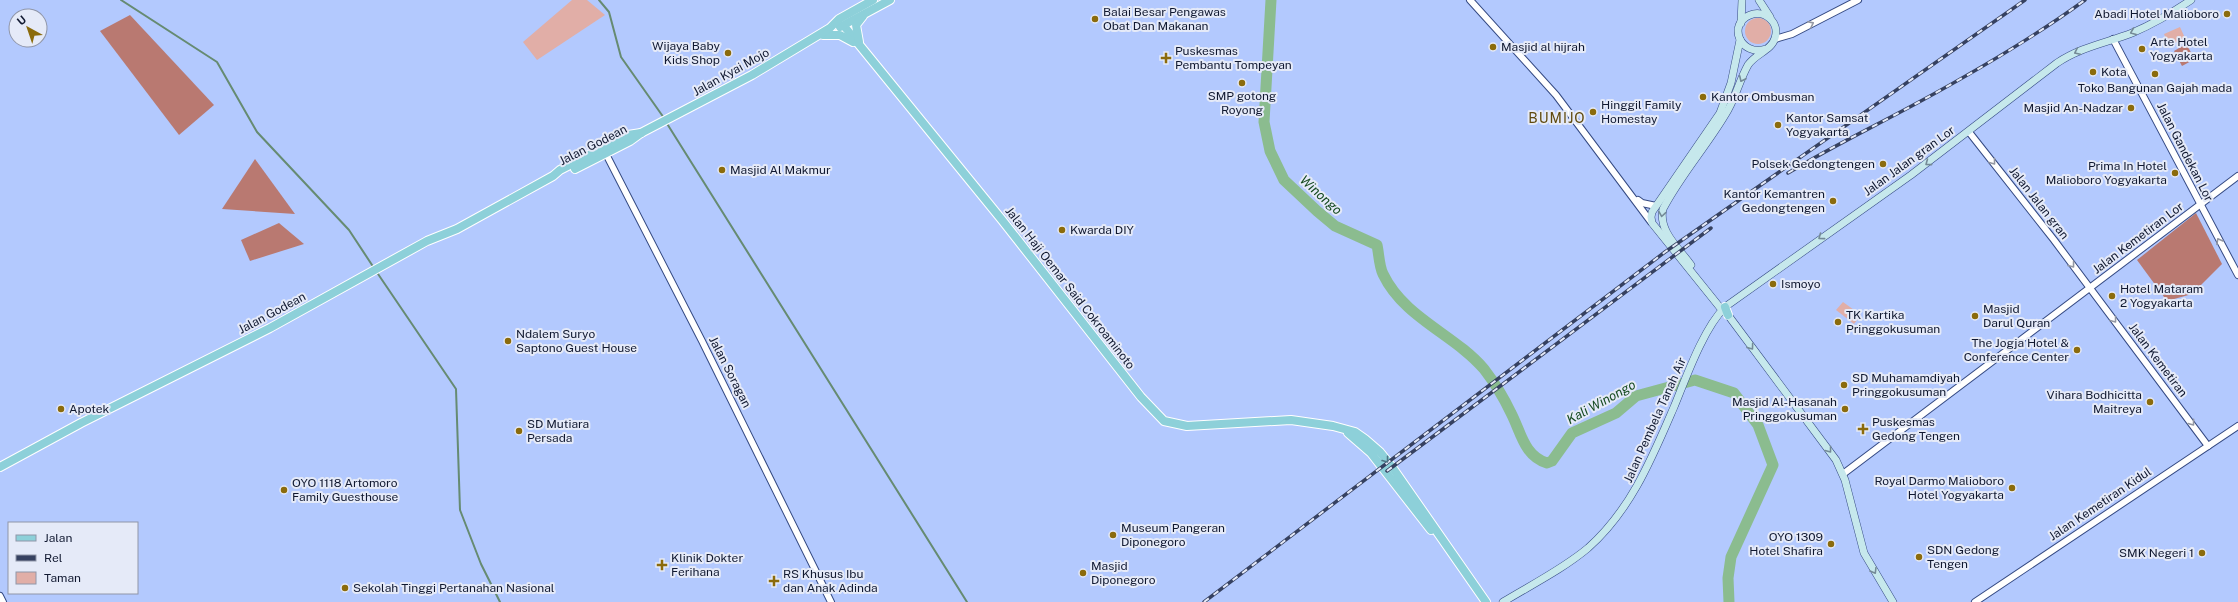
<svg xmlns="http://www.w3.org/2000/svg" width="2238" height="602" font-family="'Public Sans',sans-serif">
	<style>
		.green { fill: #e1aea7 }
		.forest { fill: #b97971 }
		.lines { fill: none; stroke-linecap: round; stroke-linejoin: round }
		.stream { stroke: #668b72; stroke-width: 2 }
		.river { stroke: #8bbc8f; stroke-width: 11 }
		.tertiary-casing { stroke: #354a83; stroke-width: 8 }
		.secondary-casing { stroke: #354a83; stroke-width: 8 }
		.primary-casing { stroke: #fff; stroke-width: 10 }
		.tertiary { stroke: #fff; stroke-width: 6 }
		.secondary { stroke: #c6e8ec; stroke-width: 7 }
		.primary { stroke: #8dd0d9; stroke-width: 8 }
		.rail-casing { stroke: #364160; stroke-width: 3.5 }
		.rail { stroke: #e5eaf8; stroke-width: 2; stroke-dasharray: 6; stroke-linecap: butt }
		.oneway { stroke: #9397a2 }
		.oneway2 { stroke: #748a97 }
		.oneway3 { stroke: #4e7484 }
		.poi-dot { fill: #8b6b0c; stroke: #e5eaf8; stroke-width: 1.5 }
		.labels { text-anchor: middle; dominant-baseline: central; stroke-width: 4; stroke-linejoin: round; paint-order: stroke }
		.poi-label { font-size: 12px; fill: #101830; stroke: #e5eaf8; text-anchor: start }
		.street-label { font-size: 12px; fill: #101830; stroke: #e5eaf8 }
		.water-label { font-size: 13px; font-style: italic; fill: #154a20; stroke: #e5eaf8 }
		.quarter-label { font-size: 14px; letter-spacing: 1px; fill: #604a0d; stroke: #e5eaf8 }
	</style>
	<rect width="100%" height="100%" fill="#b3c9fe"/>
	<g class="green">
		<polygon points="572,0 587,0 605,15 537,60 523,42"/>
		<circle cx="1758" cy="31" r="13"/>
		<polygon points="2180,27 2185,38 2169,46 2164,34"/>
		<polygon points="1843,302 1861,315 1854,324 1836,310"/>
	</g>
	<g class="forest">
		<polygon points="130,15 214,105 179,135 100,31"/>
		<polygon points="2186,44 2195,59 2182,66 2174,51"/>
		<polygon points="255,159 295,214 222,209"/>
		<polygon points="2196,213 2222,264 2192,294 2167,301 2137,260"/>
		<polygon points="279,223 304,244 250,261 241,240"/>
	</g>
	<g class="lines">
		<g class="stream">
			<polyline points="121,0 217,62 257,132 349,230 374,268"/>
			<polyline points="599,0 609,12 621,57 664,118"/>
			<polyline points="666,122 967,602"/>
			<polyline points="376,271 456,389 460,510 481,564 500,602"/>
		</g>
		<path class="river" d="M1271 0 1264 122 1270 151 1284 180 1317 211 1335 226 1377 245C1379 254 1379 266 1383 274 1404 318 1454 334 1484 369 1494 382 1504 398 1511 413 1521 432 1524 456 1547 463L1552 461 1572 433 1616 413 1636 396 1695 380 1734 393 1758 425 1773 465 1731 557 1728 578 1729 602"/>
		<g class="tertiary-casing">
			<g id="tertiary">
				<polyline points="1470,0 1556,95 1651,222"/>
				<polyline points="1775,39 1792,34 1858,0"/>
				<polyline points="2113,39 2238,275"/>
				<polyline points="1969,132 2054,240 2208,446"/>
				<polyline points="606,154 702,341 831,602"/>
				<polyline points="1638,200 1642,203 1656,206"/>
				<polyline points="1843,474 2238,176"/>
				<polyline points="0,596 3,602"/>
				<polyline points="1975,602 2238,426"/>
			</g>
		</g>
		<g class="secondary-casing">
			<g id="secondary">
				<polyline points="1759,0 1770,17"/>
				<polyline points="1741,23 1742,0"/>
				<polyline points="1740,40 1731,83 1720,113 1652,212 1651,217 1652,223 1722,310 1728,315 1836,460 1845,480 1864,553 1893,602"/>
				<path d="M1691 265C1679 248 1658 231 1663 209 1680 176 1706 147 1725 115 1735 100 1739 81 1748 65 1755 54 1772 50 1775 38 1780 23 1765 9 1750 15 1727 24 1740 57 1766 49"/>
				<path d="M1503 602C1531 585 1563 569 1588 548 1631 510 1652 458 1674 407 1686 378 1703 329 1725 307L1911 175 2057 63C2081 47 2106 43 2132 33 2153 24 2172 13 2191 0"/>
			</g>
		</g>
		<g class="primary-casing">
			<g id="primary">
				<polyline points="844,26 1002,220 1141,397 1164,421 1187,426 1291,420 1333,426 1355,432 1365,439 1380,452 1392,467 1486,602"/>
				<polyline points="840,27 890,0"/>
				<polyline points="823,35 840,35 853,42"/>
				<polyline points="859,42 856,25 863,16"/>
				<polyline points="575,169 630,141 641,133 752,75 830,28 839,19 873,0"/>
				<polyline points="1725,307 1728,315"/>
				<polyline points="1348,433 1371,453 1431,530"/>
				<polyline points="0,467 81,423 270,328 427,241 457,229 553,176 560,170 628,135 641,133"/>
			</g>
		</g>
		<use href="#tertiary" class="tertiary"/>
		<use href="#secondary" class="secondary"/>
		<use href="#primary" class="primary"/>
		<g class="rail-casing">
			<g id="rail">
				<path d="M1788 173C1831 147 1875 126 1919 102 1976 71 2033 38 2085 0"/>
				<polyline points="1387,471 1711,228"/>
				<polyline points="1204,602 1665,252 2025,0"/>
			</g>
		</g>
		<use href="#rail" class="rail"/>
	</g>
	<defs><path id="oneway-chevron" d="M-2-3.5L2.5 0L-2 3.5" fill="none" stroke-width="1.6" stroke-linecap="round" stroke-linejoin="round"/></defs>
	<g class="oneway">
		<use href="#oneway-chevron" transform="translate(1811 24) rotate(-27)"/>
		<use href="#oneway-chevron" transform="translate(1993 162) rotate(52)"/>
		<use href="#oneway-chevron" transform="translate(2219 241) rotate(-119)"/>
		<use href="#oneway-chevron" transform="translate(2072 265) rotate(53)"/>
		<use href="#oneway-chevron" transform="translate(2114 320) rotate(53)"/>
		<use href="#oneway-chevron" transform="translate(2192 423) rotate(53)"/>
	</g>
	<g class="oneway2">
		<use href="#oneway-chevron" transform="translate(2133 32) rotate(158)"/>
		<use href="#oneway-chevron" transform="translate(2077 52) rotate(155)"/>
		<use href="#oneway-chevron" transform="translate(1742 79) rotate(115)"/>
		<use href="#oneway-chevron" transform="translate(1928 163) rotate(143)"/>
		<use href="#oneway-chevron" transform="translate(1662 214) rotate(99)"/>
		<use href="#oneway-chevron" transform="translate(1821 237) rotate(144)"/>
		<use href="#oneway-chevron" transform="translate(1751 347) rotate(54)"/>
		<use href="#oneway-chevron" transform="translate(1829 450) rotate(53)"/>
		<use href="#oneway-chevron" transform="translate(1874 571) rotate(59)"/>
	</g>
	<use class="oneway3" href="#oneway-chevron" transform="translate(1386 460) rotate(52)"/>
	<g class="poi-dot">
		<circle cx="2227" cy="14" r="4"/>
		<circle cx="1095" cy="19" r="4"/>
		<circle cx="1493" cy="47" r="4"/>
		<circle cx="2142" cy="49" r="4"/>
		<circle cx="728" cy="53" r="4"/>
		<path d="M1164 52h4v4h4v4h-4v4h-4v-4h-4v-4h4z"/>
		<circle cx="2093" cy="72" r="4"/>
		<circle cx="2155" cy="74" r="4"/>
		<circle cx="1242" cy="83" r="4"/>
		<circle cx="1703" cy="97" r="4"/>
		<circle cx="2131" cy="108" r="4"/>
		<circle cx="1593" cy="112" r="4"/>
		<circle cx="1778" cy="125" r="4"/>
		<circle cx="1883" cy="164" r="4"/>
		<circle cx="722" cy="170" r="4"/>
		<circle cx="2175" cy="173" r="4"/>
		<circle cx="1833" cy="201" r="4"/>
		<circle cx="1062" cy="230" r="4"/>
		<circle cx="1773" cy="284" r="4"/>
		<circle cx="2112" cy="296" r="4"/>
		<circle cx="1975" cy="316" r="4"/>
		<circle cx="1838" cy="322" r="4"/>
		<circle cx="508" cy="341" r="4"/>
		<circle cx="2077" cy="350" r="4"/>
		<circle cx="1844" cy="385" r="4"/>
		<circle cx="2150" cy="402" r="4"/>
		<circle cx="61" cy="409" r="4"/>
		<circle cx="1845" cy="409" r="4"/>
		<path d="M1861 423h4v4h4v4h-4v4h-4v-4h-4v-4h4z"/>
		<circle cx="519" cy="431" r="4"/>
		<circle cx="2012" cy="488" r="4"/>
		<circle cx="284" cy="490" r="4"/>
		<circle cx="1113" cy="535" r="4"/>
		<circle cx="1831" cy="544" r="4"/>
		<circle cx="2202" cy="553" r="4"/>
		<circle cx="1919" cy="557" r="4"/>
		<path d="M660 559h4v4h4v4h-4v4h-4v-4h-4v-4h4z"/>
		<circle cx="1083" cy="573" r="4"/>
		<path d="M772 575h4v4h4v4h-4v4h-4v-4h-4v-4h4z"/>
		<circle cx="345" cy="588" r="4"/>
	</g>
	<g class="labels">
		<g class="poi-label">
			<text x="1103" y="12">Balai Besar Pengawas<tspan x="1103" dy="14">Obat Dan Makanan</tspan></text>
			<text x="2219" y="14" text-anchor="end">Abadi Hotel Malioboro</text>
			<text x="2150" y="42">Arte Hotel<tspan x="2150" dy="14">Yogyakarta</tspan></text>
			<text x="720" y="46" text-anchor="end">Wijaya Baby<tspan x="720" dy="14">Kids Shop</tspan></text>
			<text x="1501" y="47">Masjid al hijrah</text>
			<text x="1175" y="51">Puskesmas<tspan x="1175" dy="14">Pembantu Tompeyan</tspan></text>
			<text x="2101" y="72">Kota</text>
			<text x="2155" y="88" text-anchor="middle">Toko Bangunan Gajah mada</text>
			<text x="1242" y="96" text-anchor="middle">SMP gotong<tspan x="1242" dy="14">Royong</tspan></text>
			<text x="1711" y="97">Kantor Ombusman</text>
			<text x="1601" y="105">Hinggil Family<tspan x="1601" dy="14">Homestay</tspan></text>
			<text x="2123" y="108" text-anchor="end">Masjid An-Nadzar</text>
			<text x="1786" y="118">Kantor Samsat<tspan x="1786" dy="14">Yogyakarta</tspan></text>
			<text x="1875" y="164" text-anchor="end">Polsek Gedongtengen</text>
			<text x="2167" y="166" text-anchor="end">Prima In Hotel<tspan x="2167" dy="14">Malioboro Yogyakarta</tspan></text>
			<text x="730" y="170">Masjid Al Makmur</text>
			<text x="1825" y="194" text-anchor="end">Kantor Kemantren<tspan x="1825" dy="14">Gedongtengen</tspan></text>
			<text x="1070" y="230">Kwarda DIY</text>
			<text x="1781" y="284">Ismoyo</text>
			<text x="2120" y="289">Hotel Mataram<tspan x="2120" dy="14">2 Yogyakarta</tspan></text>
			<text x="1983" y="309">Masjid<tspan x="1983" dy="14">Darul Quran</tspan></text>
			<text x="1846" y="315">TK Kartika<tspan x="1846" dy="14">Pringgokusuman</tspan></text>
			<text x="516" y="334">Ndalem Suryo<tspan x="516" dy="14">Saptono Guest House</tspan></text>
			<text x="2069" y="343" text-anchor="end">The Jogja Hotel &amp;<tspan x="2069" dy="14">Conference Center</tspan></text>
			<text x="1852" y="378">SD Muhamamdiyah<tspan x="1852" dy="14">Pringgokusuman</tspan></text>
			<text x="2142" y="395" text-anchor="end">Vihara Bodhicitta<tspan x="2142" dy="14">Maitreya</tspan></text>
			<text x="1837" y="402" text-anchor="end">Masjid Al-Hasanah<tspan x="1837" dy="14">Pringgokusuman</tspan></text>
			<text x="69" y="409">Apotek</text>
			<text x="1872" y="422">Puskesmas<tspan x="1872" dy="14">Gedong Tengen</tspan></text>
			<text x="527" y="424">SD Mutiara<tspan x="527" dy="14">Persada</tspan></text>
			<text x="2004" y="481" text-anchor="end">Royal Darmo Malioboro<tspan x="2004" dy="14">Hotel Yogyakarta</tspan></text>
			<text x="292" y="483">OYO 1118 Artomoro<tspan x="292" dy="14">Family Guesthouse</tspan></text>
			<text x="1121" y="528">Museum Pangeran<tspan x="1121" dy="14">Diponegoro</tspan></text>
			<text x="1823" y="537" text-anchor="end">OYO 1309<tspan x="1823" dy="14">Hotel Shafira</tspan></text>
			<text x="1927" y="550">SDN Gedong<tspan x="1927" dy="14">Tengen</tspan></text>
			<text x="2194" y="553" text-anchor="end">SMK Negeri 1</text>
			<text x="671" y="558">Klinik Dokter<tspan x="671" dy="14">Ferihana</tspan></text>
			<text x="1091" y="566">Masjid<tspan x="1091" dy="14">Diponegoro</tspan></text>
			<text x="783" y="574">RS Khusus Ibu<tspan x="783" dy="14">dan Anak Adinda</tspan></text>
			<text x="353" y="588">Sekolah Tinggi Pertanahan Nasional</text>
		</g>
		<g class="street-label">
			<text transform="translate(731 72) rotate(-29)">Jalan Kyai Mojo</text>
			<text transform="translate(593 145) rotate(-27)">Jalan Godean</text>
			<text transform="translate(2185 152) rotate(63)">Jalan Gandekan Lor</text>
			<text transform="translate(1909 161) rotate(-36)">Jalan Jalan gran Lor</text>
			<text transform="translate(2039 203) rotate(52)">Jalan Jalan gran</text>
			<text transform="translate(2138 238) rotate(-37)">Jalan Kemetiran Lor</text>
			<text transform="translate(1070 288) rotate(52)">Jalan Haji Oemar Said Cokroaminoto</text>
			<text transform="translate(272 313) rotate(-28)">Jalan Godean</text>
			<text transform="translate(2158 360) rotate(53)">Jalan Kemetiran</text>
			<text transform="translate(730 372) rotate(63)">Jalan Soragan</text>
			<text transform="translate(1655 420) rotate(-66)">Jalan Pembela Tanah Air</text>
			<text transform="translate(2100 504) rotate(-34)">Jalan Kemetiran Kidul</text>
		</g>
		<g class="water-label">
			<text transform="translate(1321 195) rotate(42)">Winongo</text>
			<text transform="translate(1601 402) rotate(-29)">Kali Winongo</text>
		</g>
		<g class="quarter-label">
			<text x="1557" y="118">BUMIJO</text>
		</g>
	</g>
	<rect x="8" y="522" width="130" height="72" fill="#e5eaf8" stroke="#9096a8"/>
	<rect x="16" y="535" width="20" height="6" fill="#8dd0d9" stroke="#9096a8"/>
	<text x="44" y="542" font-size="12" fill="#101830">Jalan</text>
	<rect x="16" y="555" width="20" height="6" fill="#364160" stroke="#9096a8"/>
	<text x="44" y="562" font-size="12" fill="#101830">Rel</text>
	<rect x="16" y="572" width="20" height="12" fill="#e1aea7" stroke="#9096a8"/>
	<text x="44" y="582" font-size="12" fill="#101830">Taman</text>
	<g transform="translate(28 28) rotate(320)"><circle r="19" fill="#e5eaf8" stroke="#9096a8"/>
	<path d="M0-3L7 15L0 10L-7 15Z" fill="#8b6b0c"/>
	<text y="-6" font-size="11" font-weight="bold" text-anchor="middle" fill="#101830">U</text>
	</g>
</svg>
